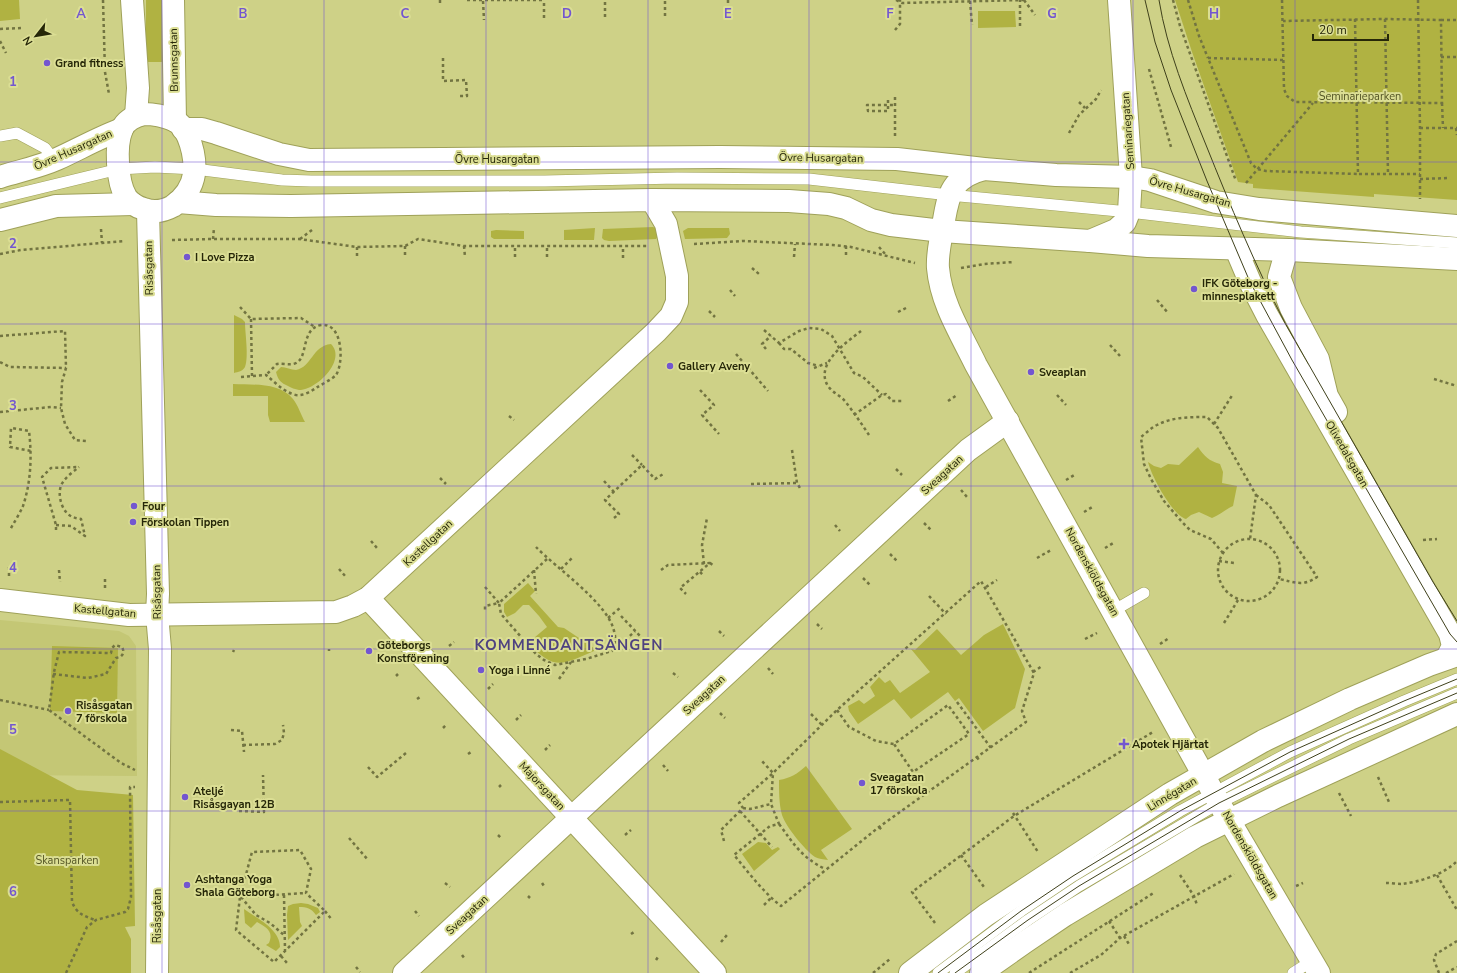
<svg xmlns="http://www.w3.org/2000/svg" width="1457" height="973" font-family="'Nunito Sans',sans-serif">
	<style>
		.built { fill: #c4c775 }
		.green { fill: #b0b242 }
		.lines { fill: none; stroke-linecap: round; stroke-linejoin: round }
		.service-casing { stroke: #9fa159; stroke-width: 12 }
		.minor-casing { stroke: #9fa159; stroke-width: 24 }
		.tertiary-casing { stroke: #9fa159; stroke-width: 24 }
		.secondary-casing { stroke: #9fa159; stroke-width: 24 }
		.path { stroke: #727441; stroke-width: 2.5; stroke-dasharray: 3 3; stroke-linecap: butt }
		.service { stroke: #fff; stroke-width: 11 }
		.minor { stroke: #fff; stroke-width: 22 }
		.tertiary { stroke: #fff; stroke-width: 22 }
		.secondary { stroke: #fff; stroke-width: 22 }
		.tram { stroke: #3f401b; stroke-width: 1 }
		.grid { fill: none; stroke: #7356d0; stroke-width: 1; stroke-opacity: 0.55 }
		.poi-dot { fill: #7356d0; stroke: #dbde94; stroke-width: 1.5 }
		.labels { text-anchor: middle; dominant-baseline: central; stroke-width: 4; stroke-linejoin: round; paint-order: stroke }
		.street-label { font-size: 11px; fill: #262708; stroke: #dbde94 }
		.poi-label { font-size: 11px; font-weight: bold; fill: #262708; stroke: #dbde94; text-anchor: start }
		.park-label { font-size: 11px; fill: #545525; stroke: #dbde94 }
		.district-label { font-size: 15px; font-weight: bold; letter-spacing: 1px; fill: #4e4280; stroke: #dbde94 }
		.grid-label { font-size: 13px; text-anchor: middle; font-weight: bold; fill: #7356d0; stroke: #dbde94; stroke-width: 4; stroke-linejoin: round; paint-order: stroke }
	</style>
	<rect width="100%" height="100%" fill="#ced187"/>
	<polygon class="built" points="0,620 119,631 129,636 136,646 137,776 0,775"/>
	<g class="green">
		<polygon points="0,0 19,0 20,19 0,21"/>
		<rect x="146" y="0" width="20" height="62"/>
		<polygon points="1175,0 1457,0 1457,200 1374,194 1374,197 1253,188 1253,184 1238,182 1192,52"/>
		<polygon points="978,11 1015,11 1016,27 978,28"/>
		<polygon points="653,227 657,229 658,236 656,239 609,241 604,240 602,238 603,229"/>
		<polygon points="595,228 594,240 564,240 564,230"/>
		<polygon points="688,228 729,228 730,234 727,238 685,239 683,231"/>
		<polygon points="496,230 524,231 524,239 494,239 491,237 491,231"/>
		<path d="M234 315 242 319 245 322C245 333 249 357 245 367 243 371 238 372 234 373Z"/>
		<path d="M331 344C347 360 317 390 299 390 295 389 291 388 288 386 281 383 278 380 276 372L281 367C286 367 291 370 296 370 312 367 312 346 331 344Z"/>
		<path d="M233 384C253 385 279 382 293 399 298 405 301 415 305 422H270L268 415V396H233Z"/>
		<path d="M1198 447C1204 456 1209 461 1220 464L1223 472 1222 483 1237 486 1233 506C1226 509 1220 515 1212 518L1199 512 1191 515 1186 519C1172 515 1151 475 1148 462L1154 466 1161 468 1168 464 1179 465Z"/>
		<path d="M528 583 535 591 530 596 558 627 564 628 594 648V651C561 665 555 671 528 643L547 627 539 616 529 605H523L515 613 507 617 504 612V604Z"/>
		<polygon points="1003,624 1025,669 1015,708 983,731 959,698 955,701 948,692 911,719 894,699 858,724 849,711 848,706 859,700 864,704 875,696 870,687 879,677 885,683 890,680 900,693 930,672 911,649 915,650 937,629 961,655 984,635"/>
		<polygon points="52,646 118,648 117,713 50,711"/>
		<polygon points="0,749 77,790 133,795 135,926 125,927 131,939 131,973 0,973"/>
		<path d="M806 766 852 829 821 850 828 860C823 859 819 859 815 857 805 850 786 827 782 815 779 804 779 791 779 780 791 778 797 774 806 766Z"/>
		<polygon points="758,842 766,843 772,850 778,847 780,849 754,871 742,854"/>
		<path d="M301 903 308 904 318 908 320 912 316 915C311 908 307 907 299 907L300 922 302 926 288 940 287 915 288 906 293 904Z"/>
		<path d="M244 909C258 919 280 929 280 947L276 951 266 945 269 943C274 931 266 927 257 922L251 928 245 923Z"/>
	</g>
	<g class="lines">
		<g class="service-casing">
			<g id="service">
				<polyline points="0,136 17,133 45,148 54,160"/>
				<polyline points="0,198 119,169 155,167 195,169 282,180 311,181 545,181 677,178 809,179 949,195 1129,212 1301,232 1457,243"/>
				<polyline points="1113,611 1144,593"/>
				<polyline points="938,973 1021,911 1073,876 1180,811 1290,752 1404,701 1457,679"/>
				<polyline points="955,973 1028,920 1079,886 1219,803 1349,739 1457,693"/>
				<polyline points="1293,973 1312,961"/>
			</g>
		</g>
		<g class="minor-casing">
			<g id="minor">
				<polyline points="132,0 138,88 136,116"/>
				<polyline points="173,0 175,121"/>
				<polyline points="148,211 158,594 157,614 160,649 157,973"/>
				<path d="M942 231C940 243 937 256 938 268 941 303 961 334 976 365L1219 803 1319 973"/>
				<polyline points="1090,241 1116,230 1125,222 1129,212 1131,177 1119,0"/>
				<polyline points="1236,249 1250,282 1267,315 1450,634 1453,646 1447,658"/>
				<polyline points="1289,250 1285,256 1279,277 1291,308 1318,359 1327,396 1336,412"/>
				<polyline points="368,598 715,973"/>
				<polyline points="0,600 129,615 336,612 353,606 368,598 656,332 671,316 677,302 677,276 666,224 652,200"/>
				<polyline points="404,973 968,450 1008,421"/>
			</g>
		</g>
		<g class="tertiary-casing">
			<g id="tertiary">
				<polyline points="910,973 986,915 1170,794 1263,741 1350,699 1429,665 1457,655"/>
				<polyline points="981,973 1025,942 1065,915 1195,837 1278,796 1457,714"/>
			</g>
		</g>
		<g class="secondary-casing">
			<g id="secondary">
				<path d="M144 114C154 114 164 116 174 120 190 128 196 158 194 174 192 188 184 198 173 206 164 211 154 213 144 209 137 207 130 203 126 197 117 182 115 145 122 129 126 120 135 116 144 114Z"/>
				<polyline points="183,129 202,129 216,133 279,154 309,160 720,157 897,159 984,169 1056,175 1131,177 1150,180 1216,202 1259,209 1457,226"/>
				<path d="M0 177C19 171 39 167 57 159 79 149 100 137 122 129"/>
				<polyline points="178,202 216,205 291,206 652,200 789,201 829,204 846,208 871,220 891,225 942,231 1090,241 1148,246 1289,250 1457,259"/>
				<polyline points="0,220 56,206 133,204"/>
				<path d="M942 231C948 200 947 178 984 169"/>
			</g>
		</g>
		<g class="path">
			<polyline points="103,0 105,72 109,94"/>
			<polyline points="440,0 440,5"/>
			<polyline points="467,0 544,0"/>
			<polyline points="728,0 728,15"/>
			<polyline points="896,0 902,3 1024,0"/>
			<polyline points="1024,0 1035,15"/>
			<polyline points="1173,0 1180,26 1236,181"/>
			<polyline points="1188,0 1199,36 1208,58"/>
			<polyline points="1282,0 1284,89 1287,96 1295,102 1442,103 1441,20 1385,19 1283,21"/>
			<polyline points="1418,0 1420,128 1420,199"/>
			<polyline points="483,1 484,20"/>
			<polyline points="970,1 972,25"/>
			<polyline points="665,16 665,0"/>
			<polyline points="605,17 605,0"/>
			<polyline points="544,18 544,0"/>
			<polyline points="1355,19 1358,174 1420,174"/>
			<polyline points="1385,19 1388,174"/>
			<polyline points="1441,20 1457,20"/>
			<polyline points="1020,26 1020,0"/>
			<polyline points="0,29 23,28"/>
			<polyline points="895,30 900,24 900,0"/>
			<polyline points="0,41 6,53"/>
			<polyline points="1441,57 1457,57"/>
			<polyline points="443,58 443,81 466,80 467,96 459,96"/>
			<polyline points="1283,60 1208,58 1251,163 1257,169 1266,171 1358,174"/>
			<polyline points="1149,69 1171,147"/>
			<polyline points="895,97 895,136"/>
			<polyline points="888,100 888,111 868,111 867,105 895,105"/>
			<polyline points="1079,102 1085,108"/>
			<polyline points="1442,103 1443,128"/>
			<polyline points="1420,128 1457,128"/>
			<polyline points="1456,128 1457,135"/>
			<polyline points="1069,133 1079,115 1096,99 1101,90"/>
			<polyline points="1420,179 1450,178"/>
			<polyline points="1246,183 1313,103"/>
			<polyline points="101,229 102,243"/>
			<polyline points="213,239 214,228"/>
			<polyline points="300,239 312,230"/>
			<polyline points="172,240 213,239 299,239 357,247 405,246 418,239 464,246 647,246"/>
			<polyline points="694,244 743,241 833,245 851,247 915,263"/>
			<polyline points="405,246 405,256"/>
			<polyline points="464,246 465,257"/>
			<polyline points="846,246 846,257"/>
			<polyline points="357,247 357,256"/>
			<polyline points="879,247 886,255"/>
			<polyline points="0,254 21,250 125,241"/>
			<polyline points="515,257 515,246"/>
			<polyline points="547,257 547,246"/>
			<polyline points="794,257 795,244"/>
			<polyline points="623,258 623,246"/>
			<polyline points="752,268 759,274"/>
			<polyline points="961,268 984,264 1014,262"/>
			<polyline points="730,290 735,296"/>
			<polyline points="1157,300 1168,313"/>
			<polyline points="240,307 251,319 301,318 315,327"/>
			<polyline points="709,311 715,317"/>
			<polyline points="898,312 906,308"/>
			<polyline points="251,319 252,376"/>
			<polyline points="764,330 779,343 799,331 809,328 821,329 832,336 854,373 863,377 882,395"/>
			<path d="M861 331C847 342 814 364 828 386 832 392 839 395 844 400 853 411 861 423 869 435"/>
			<polyline points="0,336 65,331 66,368 62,382 61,408 65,424 75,440 87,441"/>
			<polyline points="779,343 784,349 791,349 808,363 819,366"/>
			<polyline points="1110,345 1120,356"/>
			<polyline points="766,349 762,344 771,336"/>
			<polyline points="736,354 768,391"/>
			<polyline points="0,362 10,367 66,368"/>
			<polyline points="814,368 827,363"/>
			<path d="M241 377 266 375C275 382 283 392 296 395 303 396 310 392 316 388 322 384 331 380 336 375 344 363 343 322 321 325 299 329 310 361 293 364 288 365 282 363 277 364L266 375"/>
			<polyline points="1434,379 1457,386"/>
			<polyline points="700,390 714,405 702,415 719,434"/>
			<polyline points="1057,395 1066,405"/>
			<polyline points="948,401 957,395"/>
			<polyline points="0,412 51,407 61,408"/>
			<polyline points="854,415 882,395 886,394 892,401 902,401"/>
			<polyline points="509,416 514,420"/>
			<polyline points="1214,424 1233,394"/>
			<polyline points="792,450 797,483 800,488"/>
			<polyline points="632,455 642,465"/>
			<polyline points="896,469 902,475"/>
			<polyline points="440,478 446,484"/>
			<polyline points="1066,480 1076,474"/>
			<polyline points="604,481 614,492"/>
			<polyline points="751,484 797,483"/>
			<polyline points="961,490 967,497"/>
			<path d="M1256 495 1269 505 1317 577C1303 587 1294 582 1279 579"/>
			<polyline points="1084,512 1094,506"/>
			<polyline points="614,518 619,514 605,500 642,465 655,479 665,473"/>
			<polyline points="924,523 931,530"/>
			<path d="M56 525 71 526 85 536 81 519C75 518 70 517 66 512 60 505 57 490 63 482 67 476 74 471 79 467"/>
			<polyline points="835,525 840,531"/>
			<path d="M11 528C15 521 20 513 23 506 31 482 32 456 29 431L11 428 10 447 31 451"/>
			<polyline points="56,530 56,525 42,477 51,468 79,467"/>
			<circle cx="1249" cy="570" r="31"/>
			<polyline points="1423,540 1437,539"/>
			<polyline points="371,541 377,548"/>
			<path d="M536 547C556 568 608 603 614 631 616 637 615 644 615 650"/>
			<polyline points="1105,548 1115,542"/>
			<path d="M1223 553 1211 539 1190 530 1182 522 1164 501 1151 479 1144 464 1141 437C1146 433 1151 428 1157 425 1172 417 1190 417 1207 417L1218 428 1256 495 1250 539"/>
			<polyline points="890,554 897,561"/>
			<polyline points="1037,558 1051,550"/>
			<polyline points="547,559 499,603 501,614 536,654 544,660 555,665 586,659 615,650 635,631"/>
			<polyline points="1219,561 1234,563"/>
			<polyline points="710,563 714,566"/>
			<polyline points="704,564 702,545 707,518"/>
			<polyline points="339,569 346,577"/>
			<polyline points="561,569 573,557"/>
			<polyline points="59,570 60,582"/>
			<polyline points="534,570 536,594"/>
			<polyline points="661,570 668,565 710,563 680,588 686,594"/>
			<polyline points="700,572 703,575"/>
			<polyline points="9,576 9,565"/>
			<polyline points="863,578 870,585"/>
			<polyline points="485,587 499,603 485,606 485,611"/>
			<polyline points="986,587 997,580"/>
			<polyline points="105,588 105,576"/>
			<polyline points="929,596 946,614"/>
			<polyline points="621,616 641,637"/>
			<polyline points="608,618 620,608"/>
			<polyline points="1224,623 1238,600"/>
			<polyline points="817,624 822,629"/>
			<polyline points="719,631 724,636"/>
			<polyline points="1085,639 1097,633"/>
			<polyline points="1160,644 1169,638"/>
			<polyline points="621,645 624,649"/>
			<polyline points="449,646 454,642"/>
			<polyline points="329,649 329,651"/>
			<polyline points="233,652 234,650"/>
			<polyline points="768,668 773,674"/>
			<polyline points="1033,672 1042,666"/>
			<polyline points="673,673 678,677"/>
			<path d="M53 674 88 678 106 674 116 658 120 657C124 654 124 651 122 647L115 645 112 648 111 653 59 652 54 672 49 710 121 763 135 770"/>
			<polyline points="396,676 398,674"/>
			<polyline points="559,679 571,662"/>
			<polyline points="488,689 493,684"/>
			<polyline points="417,699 420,697"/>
			<polyline points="0,700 49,710"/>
			<polyline points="957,702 991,748"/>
			<polyline points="837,710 849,727 876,741 894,744 948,705 969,734 913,772 894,744"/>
			<polyline points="720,713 725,718"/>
			<polyline points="811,714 822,725"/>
			<polyline points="516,720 521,715"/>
			<polyline points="443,728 446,725"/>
			<polyline points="231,730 242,731 244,752"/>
			<polyline points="243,745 275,744 282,740 284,733 283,725"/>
			<polyline points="545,750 550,745"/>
			<polyline points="468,754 471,752"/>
			<polyline points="977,757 980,762"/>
			<polyline points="663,765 668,771"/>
			<polyline points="368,767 377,777 406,753"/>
			<polyline points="1378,777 1389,802"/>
			<polyline points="499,787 501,785"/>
			<polyline points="1339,793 1351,816"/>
			<path d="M0 802 70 800 72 902C77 914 84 916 95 920"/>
			<polyline points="743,808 750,809 771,804"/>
			<polyline points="239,811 264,812 263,775"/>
			<polyline points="740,811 772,847"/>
			<polyline points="1013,813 1038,852"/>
			<path d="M779 824C794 844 801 857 825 869"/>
			<polyline points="879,827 882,830"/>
			<polyline points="498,835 502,839"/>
			<polyline points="625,835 631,830"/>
			<polyline points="349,838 368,860"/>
			<path d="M724 841 721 830 743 808 739 803 773 773 837 710 981 581 1034 673 1022 711 1026 722 879 827 781 906C763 892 749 873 734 855L770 826 779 824 771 804 773 773 761 760"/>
			<polyline points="961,855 984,887"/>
			<polyline points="1180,875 1194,896 1197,905"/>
			<polyline points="1437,875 1457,910"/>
			<polyline points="445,883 450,887"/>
			<polyline points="542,883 544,886"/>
			<path d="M1386 883C1391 883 1397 884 1402 884 1419 882 1445 874 1457 861"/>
			<polyline points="1296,886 1303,883"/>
			<polyline points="229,894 240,897 236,930 274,962 325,911 306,893 311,869 300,850 252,852 240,897"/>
			<polyline points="284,895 285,950"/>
			<polyline points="528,896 530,898"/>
			<polyline points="240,897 306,893"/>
			<polyline points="241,897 256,915 270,923 285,936"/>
			<polyline points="764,905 771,898"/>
			<polyline points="325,911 332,920"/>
			<polyline points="415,911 419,916"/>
			<polyline points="1109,921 1120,938"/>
			<polyline points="935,923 912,892 1014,816 1153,732"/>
			<polyline points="631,934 634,932"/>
			<polyline points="1124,936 1130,946"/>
			<polyline points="721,942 727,935"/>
			<polyline points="462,955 465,959"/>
			<polyline points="281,956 287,963"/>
			<polyline points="656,960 658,957"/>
			<polyline points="356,967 360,972"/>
			<polyline points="66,973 87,927 96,920 125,912 128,909 131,897 130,787 135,787"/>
			<polyline points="873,973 890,959"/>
			<polyline points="1029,973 1155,892"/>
			<polyline points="1070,973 1101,955 1120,938 1234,874"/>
			<polyline points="1439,973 1434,960 1436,954 1457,941"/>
			<polyline points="1446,973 1457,967"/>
		</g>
		<use href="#service" class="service"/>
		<use href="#minor" class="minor"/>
		<use href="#tertiary" class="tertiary"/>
		<use href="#secondary" class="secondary"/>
		<g class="tram">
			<polyline points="1145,0 1155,42 1171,90 1207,181 1250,282 1292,360 1450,634 1457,642"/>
			<path d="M1159 0C1167 50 1187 98 1206 145 1230 205 1255 265 1285 323L1433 582 1457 621"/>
			<polyline points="938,973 1021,911 1073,876 1180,811 1290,752 1404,701 1457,679"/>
			<polyline points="955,973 1028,920 1079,886 1219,803 1349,739 1457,693"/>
		</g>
	</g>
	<path class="grid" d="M162 0V973M324 0V973M486 0V973M648 0V973M809 0V973M971 0V973M1133 0V973M1295 0V973M0 162H1457M0 324H1457M0 486H1457M0 649H1457M0 811H1457"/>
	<g class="poi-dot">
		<circle cx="47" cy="63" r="4"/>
		<circle cx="187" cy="257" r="4"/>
		<circle cx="1194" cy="289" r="4"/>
		<circle cx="670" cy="366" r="4"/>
		<circle cx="1031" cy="372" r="4"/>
		<circle cx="134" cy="506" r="4"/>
		<circle cx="133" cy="522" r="4"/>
		<circle cx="369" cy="651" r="4"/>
		<circle cx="481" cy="670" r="4"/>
		<circle cx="68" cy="711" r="4"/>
		<path d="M1122 738h4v4h4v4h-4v4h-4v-4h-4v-4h4z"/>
		<circle cx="862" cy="783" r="4"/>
		<circle cx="185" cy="797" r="4"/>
		<circle cx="187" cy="885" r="4"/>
	</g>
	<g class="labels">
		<g class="street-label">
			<text transform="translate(174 60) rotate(-91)">Brunnsgatan</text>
			<text transform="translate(1128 131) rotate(-94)">Seminariegatan</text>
			<text transform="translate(73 150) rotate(-24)">Övre Husargatan</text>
			<text transform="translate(821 158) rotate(1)">Övre Husargatan</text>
			<text x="497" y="159">Övre Husargatan</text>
			<text transform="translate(1190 192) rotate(16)">Övre Husargatan</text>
			<text transform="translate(149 268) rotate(-91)">Risåsgatan</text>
			<text transform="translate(1347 454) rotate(60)">Olivedalsgatan</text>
			<text transform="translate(942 475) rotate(-43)">Sveagatan</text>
			<text transform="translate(428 543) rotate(-43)">Kastellgatan</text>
			<text transform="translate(1092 572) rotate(61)">Nordenskiöldsgatan</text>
			<text transform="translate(157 592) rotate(-91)">Risåsgatan</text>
			<text transform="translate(105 611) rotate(5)">Kastellgatan</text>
			<text transform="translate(704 695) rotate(-43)">Sveagatan</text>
			<text transform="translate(542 786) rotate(47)">Majorsgatan</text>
			<text transform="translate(1172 794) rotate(-31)">Linnégatan</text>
			<text transform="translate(1250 855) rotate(60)">Nordenskiöldsgatan</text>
			<text transform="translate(467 915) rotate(-43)">Sveagatan</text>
			<text transform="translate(157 916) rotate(-90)">Risåsgatan</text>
		</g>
		<g class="poi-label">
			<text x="55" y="63">Grand fitness</text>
			<text x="195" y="257">I Love Pizza</text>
			<text x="1202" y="283">IFK Göteborg -<tspan x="1202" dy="13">minnesplakett</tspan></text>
			<text x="678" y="366">Gallery Aveny</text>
			<text x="1039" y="372">Sveaplan</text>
			<text x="142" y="506">Four</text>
			<text x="141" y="522">Förskolan Tippen</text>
			<text x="377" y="645">Göteborgs<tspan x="377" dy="13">Konstförening</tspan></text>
			<text x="489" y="670">Yoga i Linné</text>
			<text x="76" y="705">Risåsgatan<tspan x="76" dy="13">7 förskola</tspan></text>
			<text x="1132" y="744">Apotek Hjärtat</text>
			<text x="870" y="777">Sveagatan<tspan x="870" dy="13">17 förskola</tspan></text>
			<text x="193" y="791">Ateljé<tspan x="193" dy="13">Risåsgayan 12B</tspan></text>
			<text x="195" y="879">Ashtanga Yoga<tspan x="195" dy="13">Shala Göteborg</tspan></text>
		</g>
		<g class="park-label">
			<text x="1360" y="96">Seminarieparken</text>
			<text x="67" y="860">Skansparken</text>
		</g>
		<g class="district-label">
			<text x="569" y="645">KOMMENDANTSÄNGEN</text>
		</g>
	</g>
	<g class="grid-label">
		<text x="81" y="18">A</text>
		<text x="243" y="18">B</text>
		<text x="405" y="18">C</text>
		<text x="567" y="18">D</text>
		<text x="728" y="18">E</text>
		<text x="890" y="18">F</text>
		<text x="1052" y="18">G</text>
		<text x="1214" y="18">H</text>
		<text x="13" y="86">1</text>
		<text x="13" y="248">2</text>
		<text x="13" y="410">3</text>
		<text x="13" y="572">4</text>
		<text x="13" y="734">5</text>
		<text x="13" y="896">6</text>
	</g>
	<g transform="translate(36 36) rotate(239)" stroke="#dbde94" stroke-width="3" paint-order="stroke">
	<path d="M0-3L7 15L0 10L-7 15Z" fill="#262708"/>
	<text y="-6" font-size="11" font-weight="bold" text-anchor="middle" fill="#262708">N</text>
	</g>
	<path d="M1313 34v6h75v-6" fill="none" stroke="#262708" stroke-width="2"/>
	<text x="1319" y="34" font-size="12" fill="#262708" stroke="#dbde94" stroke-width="3" paint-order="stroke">20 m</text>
</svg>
